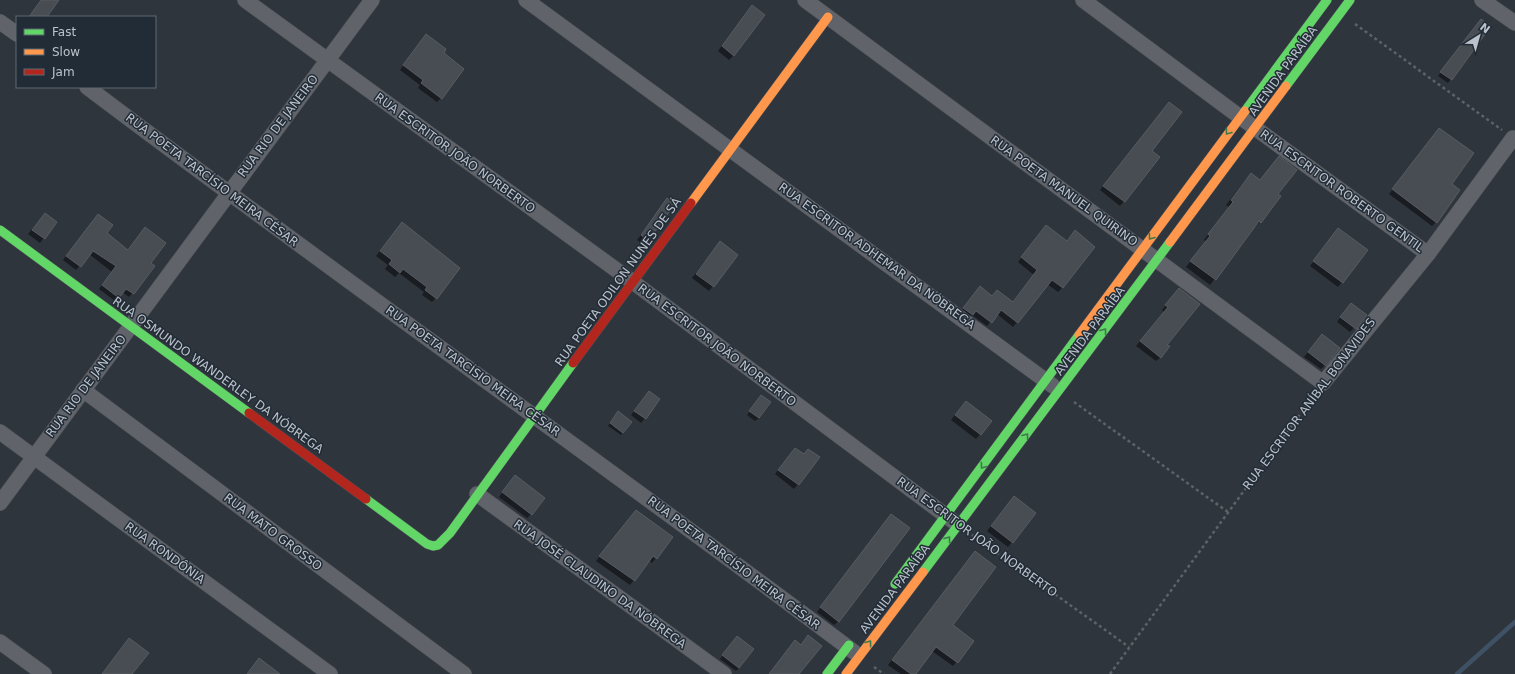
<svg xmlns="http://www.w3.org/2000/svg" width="1515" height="674" font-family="'DejaVu Sans',sans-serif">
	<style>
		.shadow { fill: #0007 }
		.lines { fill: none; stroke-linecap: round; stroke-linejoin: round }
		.stream { stroke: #3f5165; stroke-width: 4.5 }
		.building { fill: #474d52; stroke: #585c63 }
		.street-casing { stroke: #4d5157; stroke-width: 16 }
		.fast-casing { stroke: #4d5157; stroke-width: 10 }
		.slow-casing { stroke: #4d5157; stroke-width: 10 }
		.jam-casing { stroke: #4d5157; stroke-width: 10 }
		.path { stroke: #5d6267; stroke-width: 2.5; stroke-dasharray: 3 3; stroke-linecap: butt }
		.street { stroke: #60646a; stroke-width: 15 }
		.fast { stroke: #63d668; stroke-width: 9 }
		.slow { stroke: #ff974d; stroke-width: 9 }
		.jam { stroke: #b3261e; stroke-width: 9 }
		.oneway { stroke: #3f784d }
		.labels { text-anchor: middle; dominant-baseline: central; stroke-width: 3; stroke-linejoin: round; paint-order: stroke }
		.street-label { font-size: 12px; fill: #bbc2cb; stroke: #222c37 }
	</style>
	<rect width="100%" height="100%" fill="#2f353c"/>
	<g class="shadow">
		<polygon points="748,11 734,55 729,60 718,51"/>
		<polygon points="1478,24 1489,26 1448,83 1438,76"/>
		<polygon points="422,40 442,53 441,98 437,102 418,88 420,85 400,70"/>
		<polygon points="1165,107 1150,151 1159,157 1120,206 1100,190"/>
		<polygon points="1435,133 1451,185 1436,222 1432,226 1389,194"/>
		<polygon points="1279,158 1277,194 1280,196 1260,222 1254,227 1210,285 1186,267 1206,241 1204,240 1229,207 1226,205 1246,179 1251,174 1259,181"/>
		<polygon points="667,200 673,205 643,244 637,240"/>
		<polygon points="45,214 56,222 40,243 28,234"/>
		<polygon points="98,215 105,233 128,250 154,266 129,297 122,292 115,301 99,289 112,272 89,254 76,270 63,260"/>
		<polygon points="398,228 436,298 432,302 422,295 424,292 399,273 395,277 385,269 388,265 376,256"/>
		<polygon points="1042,230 1066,241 1075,232 1094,247 1062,288 1058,292 1047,284 1013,327 997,314 987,326 972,315 968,319 960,313 976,292 1012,303 1034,275 1018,262"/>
		<polygon points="1334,234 1367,251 1338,287 1310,266"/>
		<polygon points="716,247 737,255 709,291 692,278"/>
		<polygon points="1179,289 1166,345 1161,357 1156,361 1136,346 1164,312 1162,310"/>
		<polygon points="1347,308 1366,315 1350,332 1337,322"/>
		<polygon points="1322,335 1325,365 1321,369 1304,357"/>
		<polygon points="649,392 659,400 641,423 631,415"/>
		<polygon points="758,400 759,418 755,421 747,415"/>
		<polygon points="962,406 991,421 976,439 951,420"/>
		<polygon points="617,414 631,422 621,435 608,426"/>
		<polygon points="795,449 798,484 794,489 775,474"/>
		<polygon points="511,481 531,514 527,518 499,497"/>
		<polygon points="1014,497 1034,514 1008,547 987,531"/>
		<polygon points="891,515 839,621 834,625 817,612"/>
		<polygon points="632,516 656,558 652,563 649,560 630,585 596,561"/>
		<polygon points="971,557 951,625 973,641 953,666 932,651 915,674 901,674 888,665"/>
		<polygon points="737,637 739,668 736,671 720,659"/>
	</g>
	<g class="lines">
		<polyline class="stream" points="1457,674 1515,622"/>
	</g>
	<g class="building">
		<polygon points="41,0 59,0 47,17 29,17"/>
		<polygon points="752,5 765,15 734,56 722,46"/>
		<polygon points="1481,19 1491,26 1452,80 1440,72"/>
		<polygon points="426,34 446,49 444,53 464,69 442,99 421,83 423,80 403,65"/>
		<polygon points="1169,102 1182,112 1152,151 1160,157 1125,202 1103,186"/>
		<polygon points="1439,128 1474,153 1452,184 1460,190 1437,223 1392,189"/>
		<polygon points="1279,156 1297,170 1278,194 1281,196 1261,223 1259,221 1216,280 1190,261 1210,236 1208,234 1233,202 1231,200 1251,173 1260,180"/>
		<polygon points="667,198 675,204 648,241 641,235"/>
		<polygon points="45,213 57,222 45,239 32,230"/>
		<polygon points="98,214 113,225 107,233 128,250 145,227 166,243 151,263 155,266 134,294 126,289 119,298 102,285 116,266 93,251 81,267 66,256"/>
		<polygon points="402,222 460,268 437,299 425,290 427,287 403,269 400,273 389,264 392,260 380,251"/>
		<polygon points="1046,225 1067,241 1075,230 1095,247 1063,288 1052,280 1018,323 1001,310 992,323 976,311 973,315 963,308 980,286 992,296 997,290 1013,302 1037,270 1021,257"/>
		<polygon points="1338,228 1368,250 1343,283 1313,261"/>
		<polygon points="720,241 738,255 714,287 696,274"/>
		<polygon points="1179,288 1200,304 1167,345 1170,346 1161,358 1140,341 1168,307 1165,305"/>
		<polygon points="1351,303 1367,315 1356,329 1340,317"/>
		<polygon points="1322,334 1340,348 1326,366 1308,352"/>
		<polygon points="649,391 660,399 646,419 634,411"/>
		<polygon points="761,395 771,402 759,418 749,411"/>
		<polygon points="966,401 992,421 981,435 955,415"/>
		<polygon points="618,411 632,422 623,433 610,423"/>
		<polygon points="795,448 804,454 808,449 820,457 799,485 778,470"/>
		<polygon points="515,475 545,498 532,515 502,492"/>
		<polygon points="1014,496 1036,513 1013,543 991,526"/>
		<polygon points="636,510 673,537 657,559 653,556 635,581 599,556"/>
		<polygon points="891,514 910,528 839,622 820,607"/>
		<polygon points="975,551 996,567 953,625 974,641 958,663 936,647 916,674 911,674 892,660"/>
		<polygon points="808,635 822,646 799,674 769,674 795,640 801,645"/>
		<polygon points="737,636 754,649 739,668 722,655"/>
		<polygon points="129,638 149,653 132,674 102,674"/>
		<polygon points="259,658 280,674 247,674"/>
	</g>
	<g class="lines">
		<g class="street-casing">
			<g id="street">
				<polyline points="245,0 633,282 953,521"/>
				<polyline points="526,0 1053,386"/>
				<polyline points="805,0 1323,383 1428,254 1513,138"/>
				<polyline points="1083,0 1240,117 1428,254"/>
				<polyline points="1482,0 1515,23"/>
				<polyline points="0,22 17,34"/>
				<path d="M87 87C340 278 600 461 854 652"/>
				<polyline points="83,390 464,674"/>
				<polyline points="0,432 330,674"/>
				<polyline points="477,494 724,674"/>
				<polyline points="0,503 372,0"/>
				<polyline points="0,642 44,674"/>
			</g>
		</g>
		<g class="fast-casing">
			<g id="fast">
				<polyline points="1286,86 1350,0"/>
				<polyline points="1245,111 1327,0"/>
				<polyline points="0,230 249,413"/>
				<polyline points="366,499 427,544 433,546 438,545 450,533 573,363"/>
				<polyline points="923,572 1170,242"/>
				<polyline points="895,584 1079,335"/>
				<polyline points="827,674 849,645"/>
			</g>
		</g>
		<g class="slow-casing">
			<g id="slow">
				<polyline points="691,203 828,17"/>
				<polyline points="1170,242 1286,86"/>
				<polyline points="1079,335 1245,111"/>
				<polyline points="846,674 923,572"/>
			</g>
		</g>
		<g class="jam-casing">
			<g id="jam">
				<polyline points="573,363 691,203"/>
				<polyline points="249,413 366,499"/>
			</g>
		</g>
		<g class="path">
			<polyline points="1355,24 1502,130"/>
			<polyline points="1074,402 1228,512"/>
			<polyline points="972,535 1129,647"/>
			<polyline points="874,667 884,674"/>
			<polyline points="1110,674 1314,395"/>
		</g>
		<use href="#street" class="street"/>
		<use href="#fast" class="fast"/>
		<use href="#slow" class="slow"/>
		<use href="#jam" class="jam"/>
	</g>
	<defs><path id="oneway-chevron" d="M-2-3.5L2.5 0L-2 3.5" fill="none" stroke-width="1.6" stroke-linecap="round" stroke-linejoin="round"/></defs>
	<g class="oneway">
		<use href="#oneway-chevron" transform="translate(1228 132) rotate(127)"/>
		<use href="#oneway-chevron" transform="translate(1151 237) rotate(127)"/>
		<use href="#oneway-chevron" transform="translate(1104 331) rotate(-53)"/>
		<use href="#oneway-chevron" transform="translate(1026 436) rotate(-53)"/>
		<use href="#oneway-chevron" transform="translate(983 466) rotate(126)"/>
		<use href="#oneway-chevron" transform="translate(948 539) rotate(-53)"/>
		<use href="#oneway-chevron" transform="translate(869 643) rotate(-53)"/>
	</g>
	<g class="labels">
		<g class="street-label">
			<text transform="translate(1283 71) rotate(-54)">AVENIDA PARAÍBA</text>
			<text transform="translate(278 126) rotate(-53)">RUA RIO DE JANEIRO</text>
			<text transform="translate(455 153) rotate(36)">RUA ESCRITOR JOÃO NORBERTO</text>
			<text transform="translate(212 180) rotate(37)">RUA POETA TARCÍSIO MEIRA CÉSAR</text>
			<text transform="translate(1064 191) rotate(36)">RUA POETA MANUEL QUIRINO</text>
			<text transform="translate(1342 191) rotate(36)">RUA ESCRITOR ROBERTO GENTIL</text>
			<text transform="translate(877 256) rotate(36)">RUA ESCRITOR ADHEMAR DA NÓBREGA</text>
			<text transform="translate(618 282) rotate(-54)">RUA POETA ODILON NUNES DE SÁ</text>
			<text transform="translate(1090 331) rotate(-53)">AVENIDA PARAÍBA</text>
			<text transform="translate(717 345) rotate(37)">RUA ESCRITOR JOÃO NORBERTO</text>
			<text transform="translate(473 371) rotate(36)">RUA POETA TARCÍSIO MEIRA CÉSAR</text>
			<text transform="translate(218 375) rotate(36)">RUA OSMUNDO WANDERLEY DA NÓBREGA</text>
			<text transform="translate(86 386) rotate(-53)">RUA RIO DE JANEIRO</text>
			<text transform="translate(1309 404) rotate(-53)">RUA ESCRITOR ANÍBAL BONAVIDES</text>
			<text transform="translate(273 532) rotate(37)">RUA MATO GROSSO</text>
			<text transform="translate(977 537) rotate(36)">RUA ESCRITOR JOÃO NORBERTO</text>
			<text transform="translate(165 553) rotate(36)">RUA RONDÔNIA</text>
			<text transform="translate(734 563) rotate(37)">RUA POETA TARCÍSIO MEIRA CÉSAR</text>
			<text transform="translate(600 584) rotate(36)">RUA JOSÉ CLAUDINO DA NÓBREGA</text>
			<text transform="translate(895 589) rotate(-53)">AVENIDA PARAÍBA</text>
		</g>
	</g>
	<rect x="16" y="16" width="140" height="72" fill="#222c37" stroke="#5f6872"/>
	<rect x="24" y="29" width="20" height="6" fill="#63d668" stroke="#5f6872"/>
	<text x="52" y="36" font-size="12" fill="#bbc2cb">Fast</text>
	<rect x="24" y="49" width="20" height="6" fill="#ff974d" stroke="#5f6872"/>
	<text x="52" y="56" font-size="12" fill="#bbc2cb">Slow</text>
	<rect x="24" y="69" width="20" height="6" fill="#b3261e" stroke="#5f6872"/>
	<text x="52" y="76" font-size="12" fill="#bbc2cb">Jam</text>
	<g transform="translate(1479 36) rotate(37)" stroke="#222c37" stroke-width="3" paint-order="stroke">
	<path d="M0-3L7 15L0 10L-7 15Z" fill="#bbc2cb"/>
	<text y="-6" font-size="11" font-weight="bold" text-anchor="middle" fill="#bbc2cb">N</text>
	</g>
</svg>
